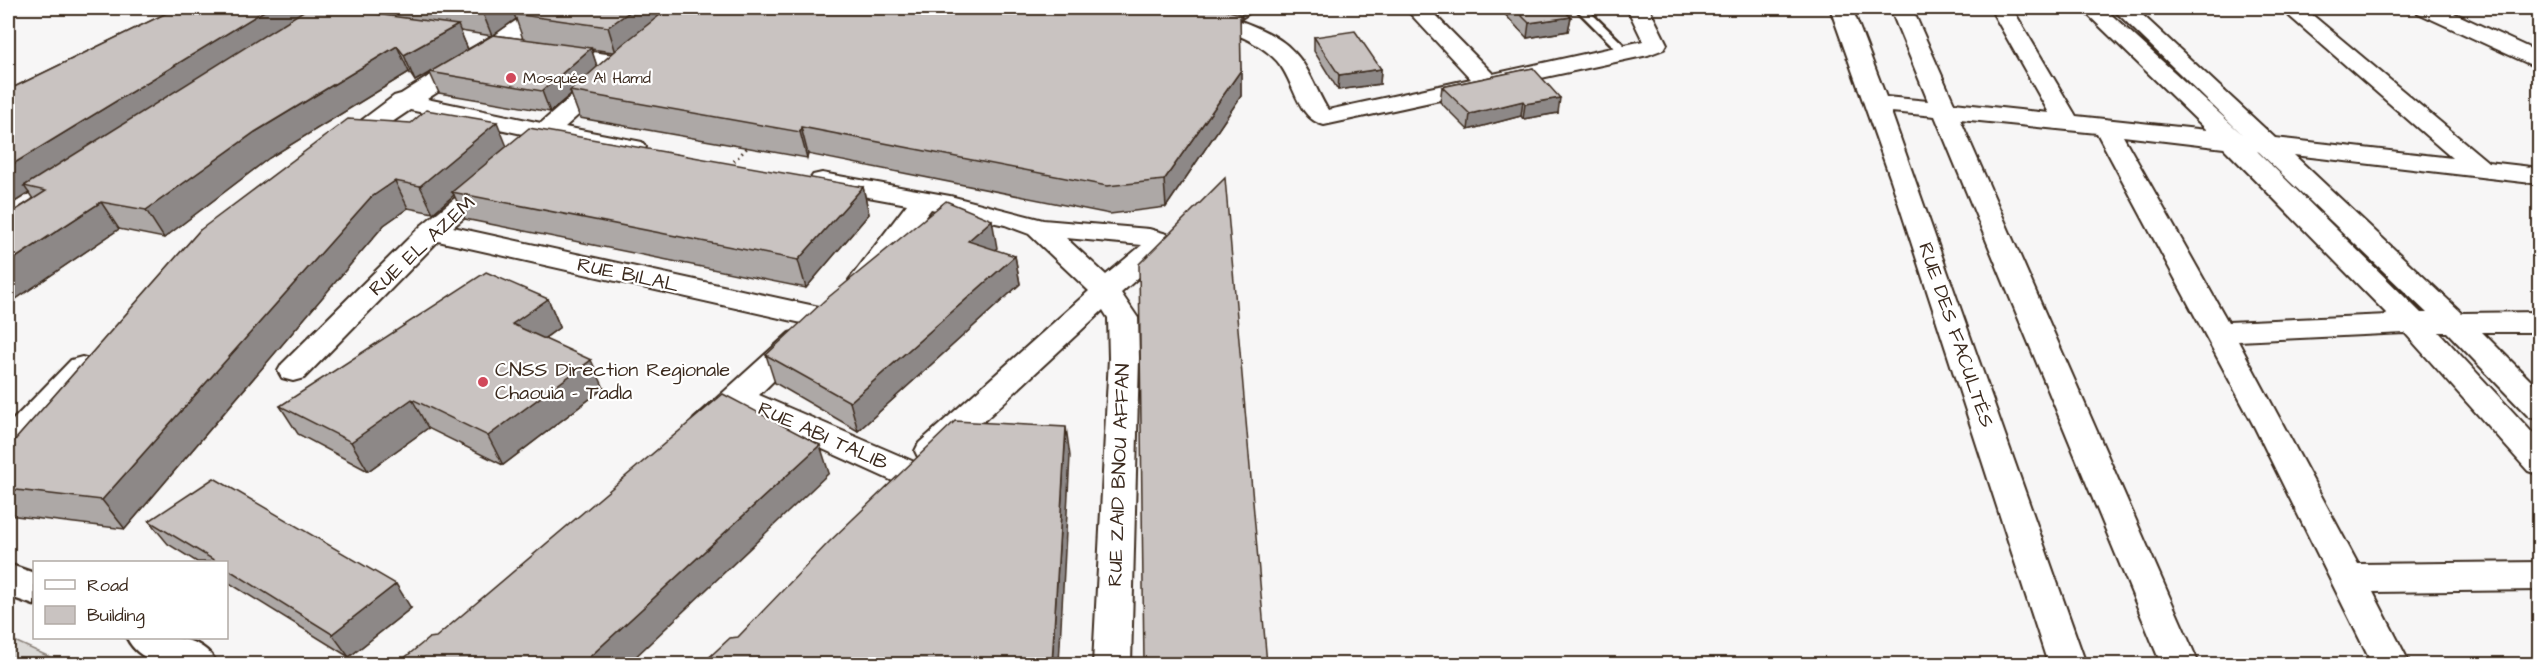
<svg xmlns="http://www.w3.org/2000/svg" width="2547" height="672" font-family="'Architects Daughter',sans-serif">
	<style>
		.green { fill: #dbd9d6; stroke: #8b827a; stroke-width: 1.5 }
		.lines { fill: none; stroke-linecap: round; stroke-linejoin: round }
		.service-casing { stroke: #3b2a1e; stroke-width: 5 }
		.minor-casing { stroke: #3b2a1e; stroke-width: 4 }
		.tertiary-casing { stroke: #3b2a1e; stroke-width: 5 }
		.path { stroke: #3b2a1e; stroke-width: 3; stroke-dasharray: 1.5 4; stroke-linecap: butt }
		.service { fill: #fff; fill-rule: evenodd }
		.minor { fill: #fff; fill-rule: evenodd }
		.tertiary { fill: #fff; fill-rule: evenodd }
		.wall { fill: #ada8a6; stroke: #3b2a1e; stroke-width: 1.5; fill-rule: evenodd }
		.shaded-wall { fill: #8d8887; stroke: #3b2a1e; stroke-width: 1.5 }
		.building { fill: #c9c3c1; stroke: #3b2a1e; stroke-width: 1.5 }
		.poi-dot { fill: #d1495b; stroke: #fff; stroke-width: 2 }
		.labels { text-anchor: middle; dominant-baseline: central; stroke-width: 4.5; stroke-linejoin: round; paint-order: stroke }
		.far-poi-label { font-size: 16px; fill: #3b2a1e; stroke: #fff; text-anchor: start }
		.street-label { font-size: 20px; fill: #3b2a1e; stroke: #fff }
		.poi-label { font-size: 20px; fill: #3b2a1e; stroke: #fff; text-anchor: start }
	</style>
	<rect width="100%" height="100%" fill="#f7f6f6"/>
	<filter id="ink" filterUnits="userSpaceOnUse"><feTurbulence type="fractalNoise" baseFrequency=".0167" numOctaves="2"/><feDisplacementMap in="SourceGraphic" scale="12" xChannelSelector="R" yChannelSelector="G"/><feConvolveMatrix kernelMatrix="1 2 1 2 8 2 1 2 1" color-interpolation-filters="sRGB"/></filter>
	<g filter="url(#ink)">
		<polygon class="green" points="8,638 65,664 8,664"/>
		<g class="lines">
			<g class="service-casing">
				<polygon id="service" points="1575,8 1586,8 1630,51 1630,55 1622,55"/>
			</g>
			<g class="minor-casing">
				<g id="minor">
					<path d="M536 8H561L533 30 427 99 541 123 598 73H614L618 78 614 83 565 127 642 142 646 147 642 152 633 155 551 140C543 147 538 148 527 145L523 140 527 135 410 110 352 149 343 152 334 149 330 144 394 96 401 94Z"/>
					<path d="M1156 8C1194 4 1266 22 1293 51 1310 68 1316 91 1328 110L1471 79 1405 8H1428L1493 74 1643 41 1627 8H1649L1667 44 1664 49 1648 55 1324 125C1296 118 1295 81 1277 61 1249 30 1197 24 1159 13Z"/>
					<path d="M1830 8H1852L1886 97 1928 101 1890 8H1912L1954 103 2049 113 1990 8H2012L2076 116 2207 130 2081 8H2104L2242 134 2112 8H2135L2275 138 2452 158 2280 8H2304L2488 162 2540 168V184L2294 155 2462 313 2540 312V332H2482L2540 390V420L2529 417 2447 332H2439L2540 441V475L2528 471 2405 333 2238 341 2358 564 2540 562V590L2373 592 2410 664H2372L2255 428 2097 133 1960 119 2199 664H2161L1935 116 1891 112 2086 664H2048L1891 180ZM2123 136 2224 148 2388 315 2228 322ZM2257 151 2259 152 2427 313H2421Z"/>
					<polygon points="2415,8 2443,8 2540,53 2540,69 2418,13"/>
					<polygon points="554,47 622,56 630,58 634,63 630,68 622,70 546,59 542,54 546,49"/>
					<path d="M822 173 950 196 1043 220 1149 229 1167 234 1171 240 1167 252 1121 293 1138 318 1139 358 1131 664H1093L1109 358 1108 318 1103 310 943 459 931 463 919 459 915 451 919 443 1089 291 1029 234 1005 225 931 209 873 286 863 289 853 286 849 280 907 204 813 187 809 181 813 175ZM1066 238 1142 245 1106 275Z"/>
					<polygon points="490,175 499,177 503,183 499,189 453,227 824,308 834,311 839,318 834,325 824,328 438,241 304,378 293,381 282,378 278,371 282,364 422,225 481,177"/>
					<path d="M800 330 811 333 815 340 759 395 919 464 924 473 919 482 907 485 895 482 741 412C726 426 716 441 694 435L689 427 694 419 789 333Z"/>
					<polygon points="82,357 93,360 97,367 93,374 20,453 8,457 8,425 71,360"/>
				</g>
			</g>
			<g class="tertiary-casing">
				<g id="tertiary">
					<polygon points="8,564 34,573 34,605 8,596"/>
					<path d="M127 638C158 635 201 632 217 664 186 667 143 670 127 638Z"/>
				</g>
			</g>
			<polyline class="path" points="730,165 751,144"/>
			<use href="#service" class="service"/>
			<use href="#minor" class="minor"/>
			<use href="#tertiary" class="tertiary"/>
		</g>
		<g class="wall">
			<path d="M177 8H1259L1242 19H1240L1241 96 1166 207 1110 214 808 154 807 158 580 118 571 94 550 112 439 93 430 73 415 81 409 72 269 158 164 238 119 229 10 303 8 302V215L33 199 29 193 10 205 8 204V90ZM516 19 523 39 494 35ZM460 31 492 36 468 49ZM591 49 605 51 614 52 597 67Z"/>
			<polygon points="1499,8 1561,8 1571,17 1568,31 1527,38"/>
			<polygon points="1314,37 1381,69 1380,84 1338,90 1314,51"/>
			<polygon points="1533,68 1558,113 1523,119 1521,116 1468,130 1440,102 1442,87"/>
			<polygon points="507,146 863,187 869,214 806,288 465,219 454,195 433,213 408,208 384,225 125,529 8,515 8,448 200,230"/>
			<polygon points="997,248 994,250 1015,256 1020,284 858,431 775,383 766,355"/>
			<polygon points="548,299 560,327 544,339 604,388 503,465 428,428 368,471 298,434 280,406"/>
			<polygon points="149,521 411,608 349,657 226,581 226,562 197,562 168,544"/>
		</g>
		<g class="shaded-wall">
			<polygon points="269,8 330,8 24,186 29,193 10,205 8,201 8,167"/>
			<polygon points="487,8 533,8 514,14 516,19 492,36 482,11"/>
			<polygon points="635,8 676,8 616,53 608,27"/>
			<polygon points="1241,8 1259,8 1242,19"/>
			<polygon points="1571,17 1568,31 1527,38 1529,23"/>
			<polygon points="458,25 468,50 415,81 404,55"/>
			<polygon points="397,46 409,72 269,158 164,238 146,210 255,132"/>
			<polygon points="591,48 598,69 570,91 571,94 550,112 542,91"/>
			<polygon points="1381,69 1380,84 1338,90 1339,75"/>
			<polygon points="1241,70 1241,96 1166,207 1164,180"/>
			<polygon points="1560,98 1558,113 1523,119 1525,104"/>
			<polygon points="1523,101 1521,116 1468,130 1470,114"/>
			<polygon points="497,122 508,149 452,192 454,195 433,213 420,186"/>
			<polygon points="801,127 808,154 807,158 800,132"/>
			<polygon points="395,181 408,208 384,225 125,529 102,500 370,198"/>
			<polygon points="863,187 869,214 806,288 798,260"/>
			<polygon points="101,202 119,229 10,303 8,300 8,263"/>
			<polygon points="992,220 997,248 973,269 968,241"/>
			<polygon points="1015,256 1020,284 858,431 850,402"/>
			<polygon points="548,299 560,327 525,352 512,324"/>
			<polygon points="591,360 604,388 503,465 488,436"/>
			<polygon points="412,399 428,428 368,471 351,442"/>
			<polygon points="1066,427 1070,456 1059,664 1052,664"/>
			<polygon points="820,445 829,473 628,664 582,664"/>
			<polygon points="396,584 411,608 349,657 332,634"/>
		</g>
		<g class="building">
			<polygon points="177,8 269,8 8,167 8,90"/>
			<polygon points="315,8 330,8 458,25 404,55 397,46 255,132 146,210 101,202 8,263 8,215 46,191 24,186 305,10"/>
			<polygon points="460,8 487,8 482,11"/>
			<polygon points="523,8 635,8 608,27 514,14"/>
			<polygon points="669,8 1217,8 1240,14 1241,70 1164,180 1107,186 801,127 800,132 570,91 623,44"/>
			<polygon points="1514,8 1561,8 1571,17 1529,23"/>
			<polygon points="1355,31 1381,69 1339,75 1314,37"/>
			<polygon points="493,35 591,48 542,91 430,72"/>
			<polygon points="1533,68 1560,98 1525,104 1523,101 1470,114 1442,87"/>
			<polygon points="426,110 497,122 420,186 395,181 370,198 102,500 8,489 8,448 200,230 348,119 411,123"/>
			<polygon points="529,128 863,187 798,260 452,192"/>
			<polygon points="1225,178 1267,664 1144,664 1139,264"/>
			<polygon points="946,201 992,220 968,241 1015,256 850,402 766,355 825,300"/>
			<polygon points="486,272 548,299 512,324 591,360 488,436 412,399 351,442 280,406"/>
			<polygon points="723,394 820,445 582,664 397,664 429,638 436,637"/>
			<polygon points="955,421 1066,427 1052,664 702,664 730,638 738,637 829,542"/>
			<polygon points="214,478 396,584 332,634 226,568 226,562 217,562 149,521"/>
		</g>
	</g>
	<g class="poi-dot">
		<circle cx="511" cy="78" r="6"/>
		<circle cx="483" cy="382" r="6"/>
	</g>
	<g class="labels">
		<g class="far-poi-label">
			<text x="523" y="78">Mosquée Al Hamd</text>
		</g>
		<g class="street-label">
			<text transform="translate(422 246) rotate(-43)">RUE EL AZEM</text>
			<text transform="translate(628 275) rotate(12)">RUE BILAL</text>
			<text transform="translate(1956 335) rotate(71)">RUE DES FACULTÉS</text>
			<text transform="translate(823 436) rotate(24)">RUE ABI TALIB</text>
			<text transform="translate(1119 475) rotate(-88)">RUE ZAID BNOU AFFAN</text>
		</g>
		<g class="poi-label">
			<text x="495" y="370">CNSS Direction Regionale<tspan x="495" dy="23">Chaouia - Tadla</tspan></text>
		</g>
	</g>
	<rect width="2547" height="672" fill="none" stroke="#fff" stroke-width="30"/>
	<rect x="15" y="15" width="2517" height="642" fill="none" stroke="#3b2a1e" stroke-width="2" filter="url(#ink)"/>
	<rect x="33" y="561" width="195" height="78" fill="#ffffff" stroke="#b1aaa5" stroke-width="1.5"/>
	<rect x="45" y="580" width="30" height="9" fill="#ffffff" stroke="#b1aaa5" stroke-width="1.5"/>
	<text x="87" y="591" font-size="18" fill="#3b2a1e">Road</text>
	<rect x="45" y="606" width="30" height="18" fill="#c9c3c1" stroke="#b1aaa5" stroke-width="1.5"/>
	<text x="87" y="621" font-size="18" fill="#3b2a1e">Building</text>
</svg>
